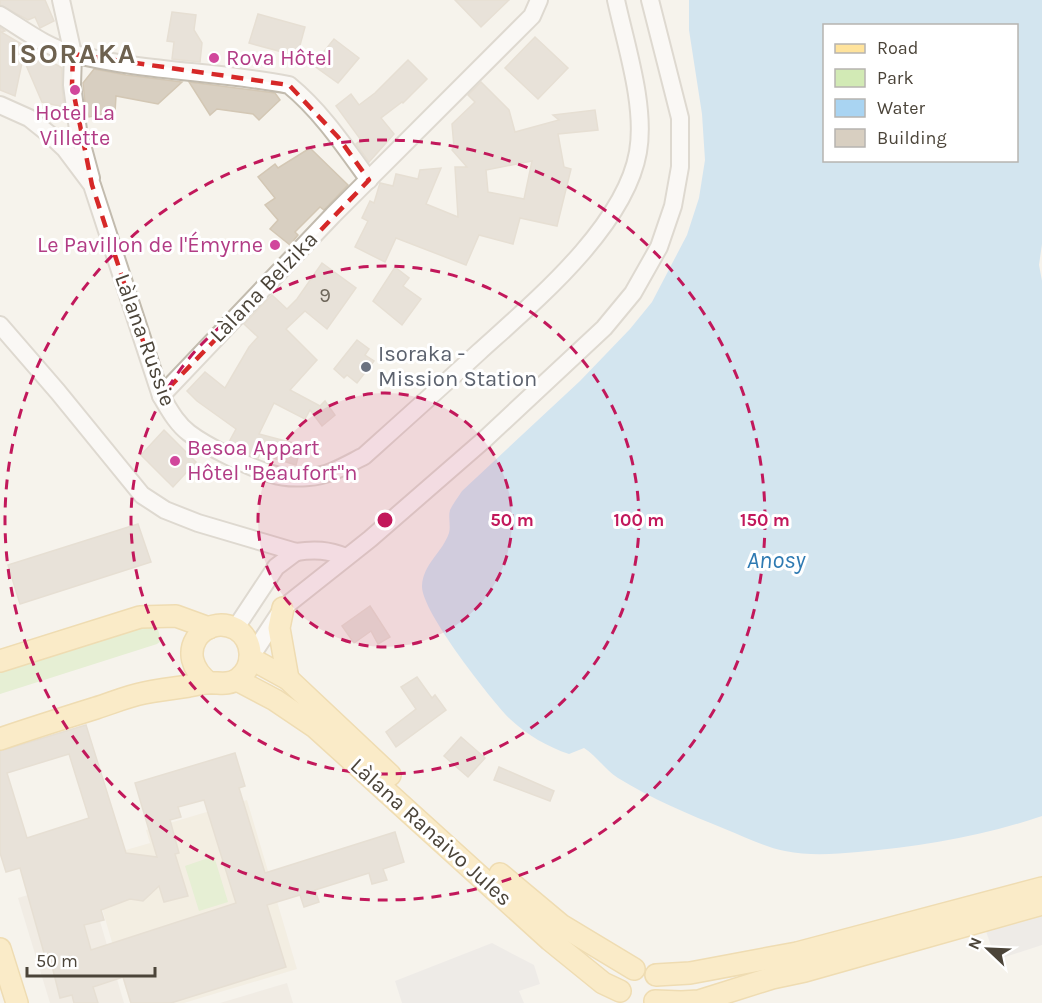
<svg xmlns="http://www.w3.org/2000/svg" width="1042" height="1003" font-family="Karla,sans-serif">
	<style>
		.residential { fill: #eae5da }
		.education { fill: #efe8d6 }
		.green { fill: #d2eab5 }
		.parking { fill: #e5e3e0 }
		.water { fill: #a9d4f2; fill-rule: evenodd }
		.building { fill: #d8cfc1; stroke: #d3c7b4; stroke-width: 1.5; fill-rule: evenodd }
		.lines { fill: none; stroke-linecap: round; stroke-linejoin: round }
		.minor-casing { stroke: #c2bbae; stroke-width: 20 }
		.major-casing { stroke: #e6c16a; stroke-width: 24 }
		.minor { stroke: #fff; stroke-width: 16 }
		.major { stroke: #ffe39c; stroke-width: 21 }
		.marked { fill: none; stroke: #d62828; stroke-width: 4.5; stroke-dasharray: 12 8; stroke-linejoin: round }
		.ring { fill: none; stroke: #c2185b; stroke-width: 3; stroke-dasharray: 10 8 }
		.hotel-dot { fill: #d1479c; stroke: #fff; stroke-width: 2 }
		.worship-dot { fill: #6b7280; stroke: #fff; stroke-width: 2 }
		.labels { text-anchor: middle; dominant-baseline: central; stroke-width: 6; stroke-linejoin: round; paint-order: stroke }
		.number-label { font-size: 20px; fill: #6e675b }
		.hotel-label { font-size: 22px; fill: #b23c85; stroke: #fff; text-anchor: start }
		.street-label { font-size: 22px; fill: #4b4439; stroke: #fff }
		.worship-label { font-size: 22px; fill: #5b616d; stroke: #fff; text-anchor: start }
		.water-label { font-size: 24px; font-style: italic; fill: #2e7ab2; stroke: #fff }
		.district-label { font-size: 28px; font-weight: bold; letter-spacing: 1.5px; fill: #6e6250; stroke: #fff }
		.centre { fill: #c2185b; stroke: #fff; stroke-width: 3 }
		.ring-label { font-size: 18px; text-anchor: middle; font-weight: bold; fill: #c2185b; stroke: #fff; stroke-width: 6; stroke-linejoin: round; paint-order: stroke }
	</style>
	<rect width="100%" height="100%" fill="#f6f3ec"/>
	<g class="residential">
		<polygon points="87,877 124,1003 50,1003 18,898"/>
		<polygon points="287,983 293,1003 220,1003"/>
	</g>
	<polygon class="education" points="247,800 297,969 184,1003 130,1003 88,861 150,843 146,830"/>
	<g class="green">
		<polygon points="142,605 153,610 161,641 157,644 0,694 0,649"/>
		<polygon points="214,856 228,902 199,911 185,866"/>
	</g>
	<g class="parking">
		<polygon points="1042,894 1042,945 996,960 980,914"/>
		<polygon points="492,943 534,965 540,984 519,991 524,1003 402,1003 395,981"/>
	</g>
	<path class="water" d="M689 0H1042V244L1039 265 1042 281V816C983 836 920 847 858 852 834 854 810 856 785 851 765 847 745 837 725 829 688 814 652 799 618 778 605 770 597 756 584 748L569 754C548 747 527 735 510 719 491 700 421 611 422 586 423 564 442 553 449 533 451 526 448 517 450 510 453 504 458 497 462 491L580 381 630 329 652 302 687 235 699 198 705 160 702 114 689 30ZM824 26H1016V160H824Z"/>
	<g class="building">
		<polygon points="0,0 45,0 54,21 40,28 35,17 28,20 0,5"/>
		<polygon points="455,0 509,0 481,27"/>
		<polygon points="172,12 196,15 194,30 202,43 200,62 172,59 174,42 167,41"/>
		<polygon points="258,14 305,27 297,56 249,43"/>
		<polygon points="0,27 5,31 1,32 62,68 62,86 64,107 42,102 23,58 15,96 0,90"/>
		<polygon points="535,37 568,68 538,99 505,68"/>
		<polygon points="334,39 359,58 338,83 313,65"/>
		<polygon points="408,60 427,79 403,103 402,102 381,118 394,134 369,162 356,144 361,140 336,106 351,94 359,105 375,93"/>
		<polygon points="94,69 126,75 182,82 158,104 116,96 115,112 89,117 88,113 86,112 83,83"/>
		<polygon points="189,82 275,93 280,100 259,120 253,114 217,109 210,115"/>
		<path d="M481 82 509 110 515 132 559 120 553 115 595 110 598 130 558 134 564 167 571 169 557 226 520 218 513 244 479 235 466 265 396 238 385 262 355 247 368 221 362 218 370 201 374 203 380 183 393 186 396 174 418 179 420 170 441 168 426 204 458 217 455 167H467L452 150 454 147 452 124 475 102 468 95ZM532 161 524 199 488 192 486 170Z"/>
		<polygon points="310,148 348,185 324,210 320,207 295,232 298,235 290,245 270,229 278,220 265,205 275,198 258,177 275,164 278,168"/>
		<polygon points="322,263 356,288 327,329 305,311 286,329 317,360 290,390 320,406 325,401 335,415 322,426 310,410 305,419 274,403 259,434 301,445 296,465 260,454 258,458 228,444 236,429 197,401 187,391 205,372 225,388 249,347 258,337 244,324 272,295 287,309 297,299"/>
		<polygon points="395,267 409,278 403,286 421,299 402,325 373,301"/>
		<polygon points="357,340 369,349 365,355 374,361 357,383 347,375 344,378 334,369"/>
		<polygon points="164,430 196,462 173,487 141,455"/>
		<polygon points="138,524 151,562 20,604 8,565"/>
		<polygon points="370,606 390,637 378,644 371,631 354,643 342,626"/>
		<polygon points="417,677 432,698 435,695 446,710 396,747 386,732 416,709 401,687"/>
		<path d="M86 725 126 853 157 857 135 783 235 753 245 786 239 788 265 873 395 832 404 862 383 869 387 880 372 884 369 873 315 890 319 902 304 907 300 895 267 905 286 967 171 1003H131L123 977 93 987 98 1003H74L72 995 60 998 52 966 48 967 20 868 6 872 0 853V751ZM69 754 89 818 27 838 7 773ZM204 800 236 903 91 950 84 925 104 920 101 910 130 899 143 901 159 886 164 902 188 896 175 854 179 853 170 820 181 817 178 807Z"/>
		<polygon points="461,737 485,758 468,777 444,756"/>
		<polygon points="499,767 554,791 550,801 494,780"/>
	</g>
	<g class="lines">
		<g class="minor-casing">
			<g id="minor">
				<polyline points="61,0 73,54 72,85 78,130 91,178"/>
				<path d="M0 15C23 29 47 48 74 54 144 72 219 71 289 85 321 111 345 147 369 180"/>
				<path d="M0 105 29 118 49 134 65 149 92 185 161 396C169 409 176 423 189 433 206 446 250 468 272 474 283 478 297 478 309 477 329 476 346 465 364 456 403 421 441 387 479 352 533 303 625 227 638 152 646 106 626 46 616 0"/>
				<path d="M0 325 58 392 142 495 165 510 198 523 296 552C315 549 328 550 346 557"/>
				<polyline points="161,396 333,215 532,16 539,0"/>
				<polyline points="235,629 276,567 296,552"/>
				<polyline points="250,658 283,608 370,539 485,439 604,328 633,293 659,247 673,206 680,167 680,118 650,0"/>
			</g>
		</g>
		<g class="major-casing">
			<g id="major">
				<polyline points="283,608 279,628 288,679"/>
				<polyline points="250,658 288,679 390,775"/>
				<polyline points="0,661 140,617 176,616 209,628"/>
				<polyline points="237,680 275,700 315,727 550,940 603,983 620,991"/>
				<path d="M0 739C32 728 64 718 96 708 112 703 128 696 144 693 159 690 174 688 189 686 195 685 201 683 207 683 219 682 227 686 238 679 255 667 254 640 236 629 204 612 171 654 209 683"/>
				<polyline points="500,874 561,925 634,969"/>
				<polyline points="0,949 17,1003"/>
				<polyline points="656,975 690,973 797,953 1042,888"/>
				<polyline points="655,1001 681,1002 699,1001 772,978 805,971 1042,904"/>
			</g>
		</g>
		<use href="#minor" class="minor"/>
		<use href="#major" class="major"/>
	</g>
	<path d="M0 0H1042V1003H0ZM73 54 289 85 338 137 369 180 161 396 92 185 72 85Z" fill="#f6f3ec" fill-opacity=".55" fill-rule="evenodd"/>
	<path class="marked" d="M73 54 289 85 338 137 369 180 161 396 92 185 72 85Z"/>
	<circle cx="385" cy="520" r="127" fill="#c2185b" fill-opacity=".12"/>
	<g class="ring">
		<circle cx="385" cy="520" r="127"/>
		<circle cx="385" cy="520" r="254"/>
		<circle cx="385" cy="520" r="380"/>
	</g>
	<g class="hotel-dot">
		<circle cx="214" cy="58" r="6"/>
		<circle cx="75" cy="90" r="6"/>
		<circle cx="275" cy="245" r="6"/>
		<circle cx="175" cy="461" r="6"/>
	</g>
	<circle class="worship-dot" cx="366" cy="367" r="6"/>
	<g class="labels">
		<g class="number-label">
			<text x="325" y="295">9</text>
		</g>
		<g class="hotel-label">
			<text x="226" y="58">Rova Hôtel</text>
			<text x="75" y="113" text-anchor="middle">Hotel La<tspan x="75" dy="25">Villette</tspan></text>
			<text x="263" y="245" text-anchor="end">Le Pavillon de l'Émyrne</text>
			<text x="187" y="448">Besoa Appart<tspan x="187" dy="25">Hôtel "Beaufort"n</tspan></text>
		</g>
		<g class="street-label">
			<text transform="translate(264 287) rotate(-46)">Làlana Belzika</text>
			<text transform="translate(145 340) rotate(70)">Làlana Russie</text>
			<text transform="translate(431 832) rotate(42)">Làlana Ranaivo Jules</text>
		</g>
		<g class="worship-label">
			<text x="378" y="354">Isoraka -<tspan x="378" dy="25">Mission Station</tspan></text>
		</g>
		<g class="water-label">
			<text x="776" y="560">Anosy</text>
		</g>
		<g class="district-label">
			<text x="73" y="53">ISORAKA</text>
		</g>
	</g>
	<circle cx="385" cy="520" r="9" class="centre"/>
	<g class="ring-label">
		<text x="512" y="526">50 m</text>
		<text x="639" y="526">100 m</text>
		<text x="765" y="526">150 m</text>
	</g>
	<rect x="823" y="24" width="195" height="138" fill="#ffffff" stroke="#b7b4b0" stroke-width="1.5"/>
	<rect x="835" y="44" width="30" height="9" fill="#ffe39c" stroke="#b7b4b0" stroke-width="1.5"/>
	<text x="877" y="54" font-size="18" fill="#4b4439">Road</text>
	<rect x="835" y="69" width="30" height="18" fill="#d2eab5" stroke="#b7b4b0" stroke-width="1.5"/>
	<text x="877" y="84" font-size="18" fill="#4b4439">Park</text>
	<rect x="835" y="99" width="30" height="18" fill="#a9d4f2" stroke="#b7b4b0" stroke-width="1.5"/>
	<text x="877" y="114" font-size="18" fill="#4b4439">Water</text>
	<rect x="835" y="129" width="30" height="18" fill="#d8cfc1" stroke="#b7b4b0" stroke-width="1.5"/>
	<text x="877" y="144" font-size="18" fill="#4b4439">Building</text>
	<g transform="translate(988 949) rotate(293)" stroke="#ffffff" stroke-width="4.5" paint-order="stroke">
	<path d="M0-4.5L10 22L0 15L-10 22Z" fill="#4b4439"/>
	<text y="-9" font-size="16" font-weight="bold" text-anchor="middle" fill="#4b4439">N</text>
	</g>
	<path d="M27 967v9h128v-9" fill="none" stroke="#4b4439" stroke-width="3"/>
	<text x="36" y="967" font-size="18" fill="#4b4439" stroke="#ffffff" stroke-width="4.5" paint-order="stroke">50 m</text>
</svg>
